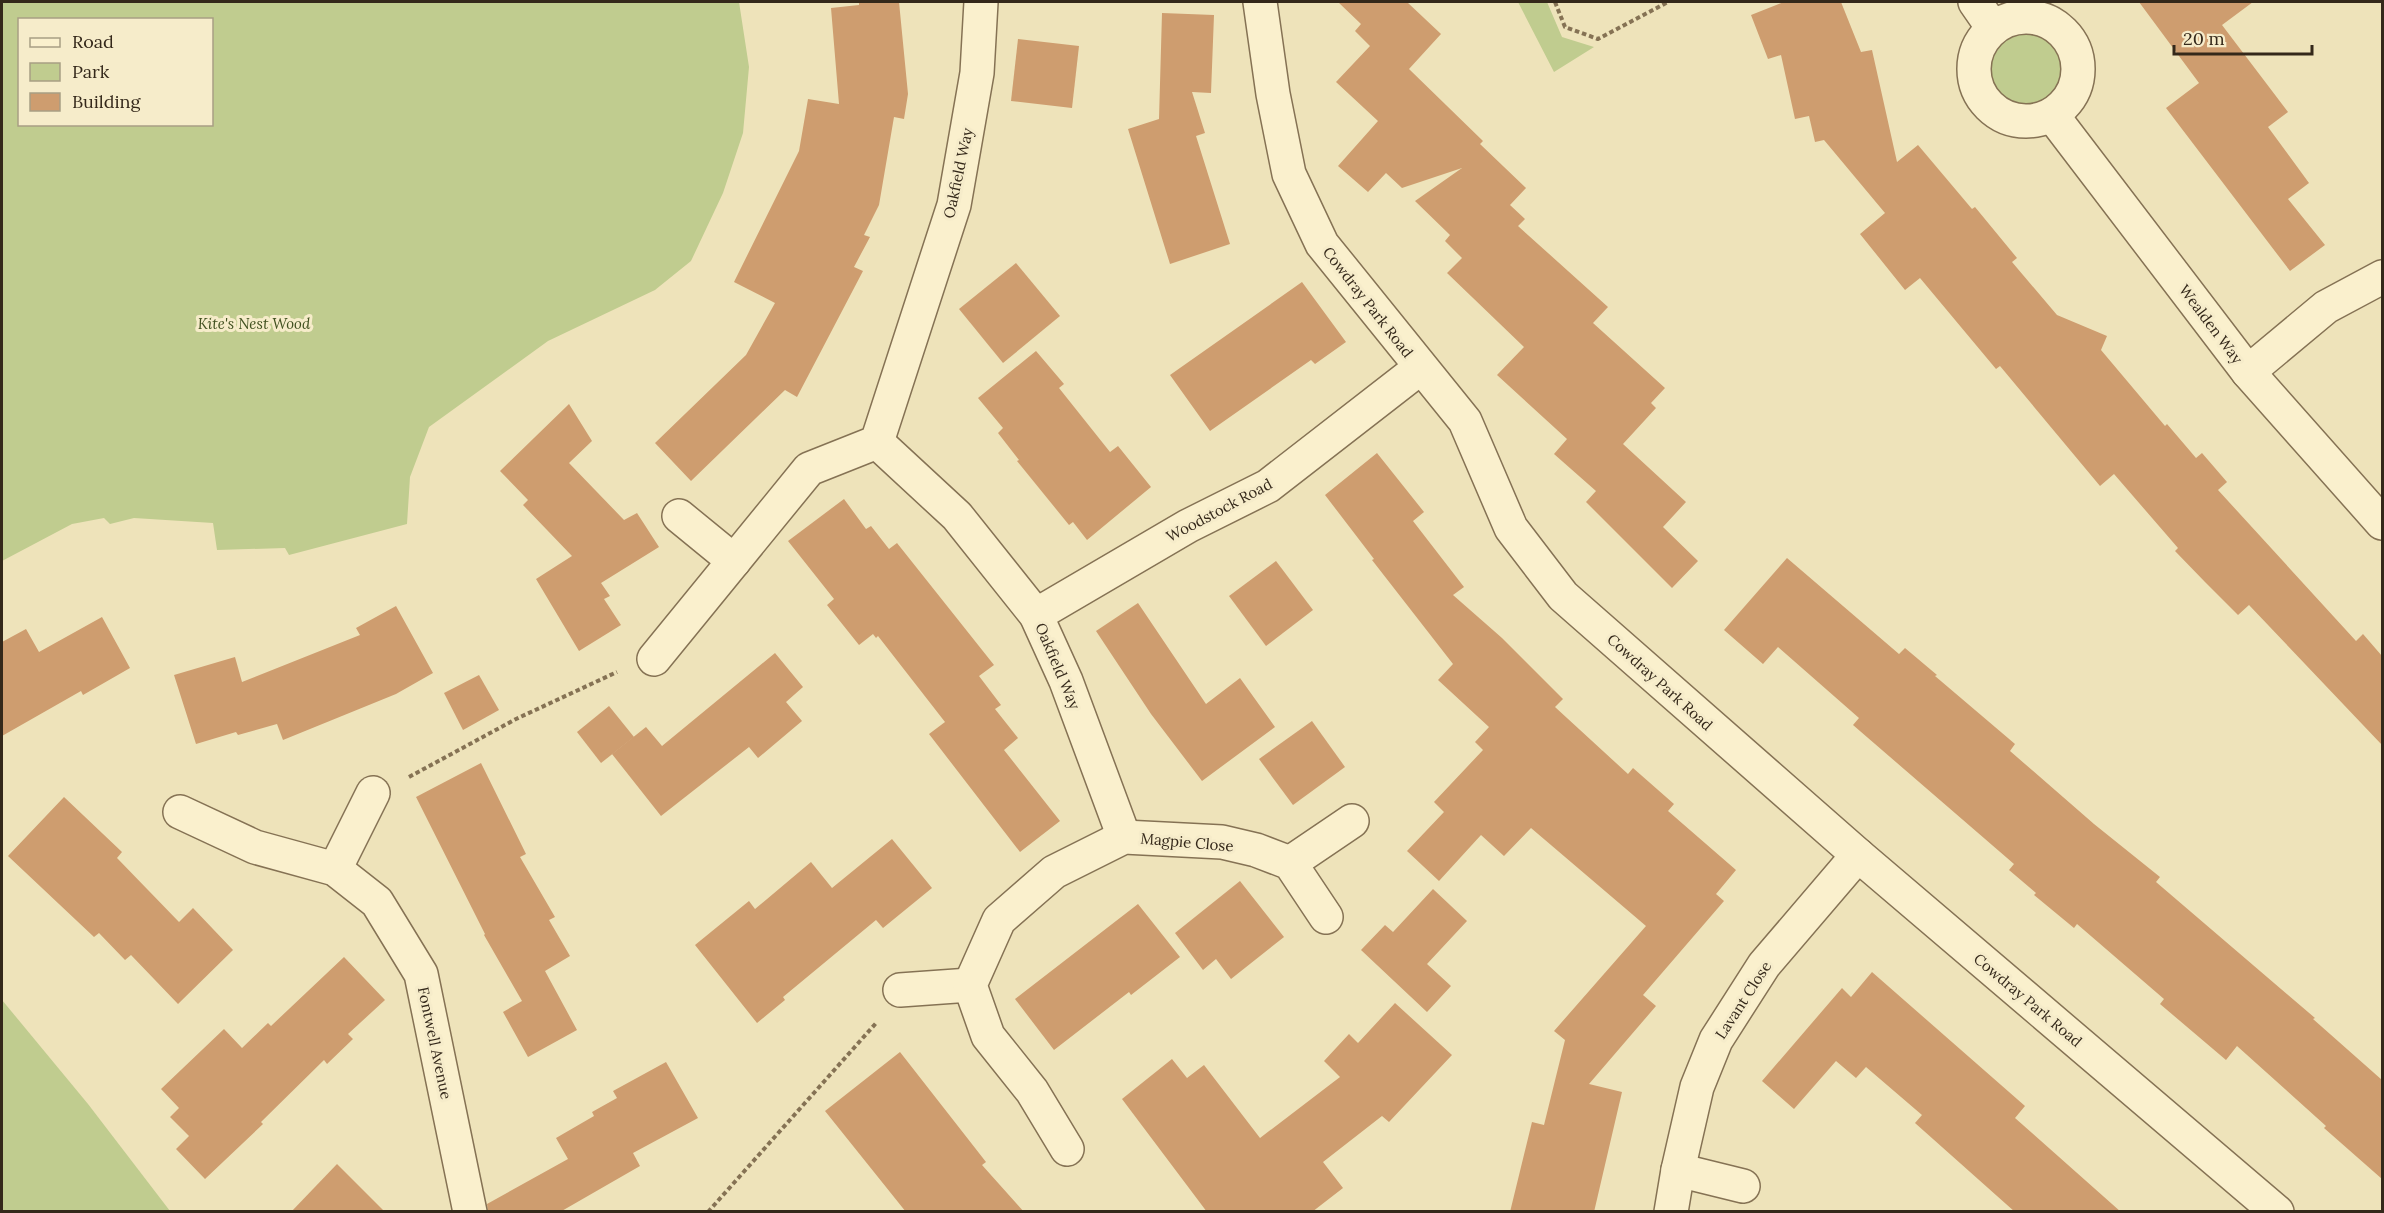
<svg xmlns="http://www.w3.org/2000/svg" width="2384" height="1213" font-family="Lora,serif">
	<style>
		.green { fill: #c0cc8f; fill-rule: evenodd }
		.building { fill: #ce9d6f }
		.lines { fill: none; stroke-linecap: round; stroke-linejoin: round }
		.minor-casing { stroke: #857254; stroke-width: 36 }
		.path { stroke: #857254; stroke-width: 4; stroke-dasharray: 4.5 3; stroke-linecap: butt }
		.minor { stroke: #faf0cd; stroke-width: 33 }
		.labels { text-anchor: middle; dominant-baseline: central; stroke-width: 6; stroke-linejoin: round; paint-order: stroke }
		.street-label { font-size: 15px; fill: #34281a; stroke: #f6ecca }
		.park-label { font-size: 15px; font-style: italic; fill: #415120; stroke: #f6ecca }
	</style>
	<rect width="100%" height="100%" fill="#eee3ba"/>
	<g class="green">
		<path d="M2 2H739L749 67 743 133 723 193 691 261 655 290 548 341 429 427 410 477 407 524 289 555 285 548 217 550 213 523 134 518 110 524 104 518 72 524 2 561ZM20 20H212V124H20Z"/>
		<polygon points="1518,2 1547,2 1562,37 1594,47 1554,72"/>
		<circle cx="2026" cy="69" r="36"/>
		<polygon points="2,1000 88,1104 170,1211 2,1211"/>
	</g>
	<g class="building">
		<polygon points="859,2 899,2 908,94 904,119 894,117 879,205 864,235 870,237 854,267 863,271 797,397 785,390 691,481 655,443 746,355 775,303 734,282 799,151 808,99 839,104 831,8 859,5"/>
		<polygon points="1338,2 1407,2 1441,34 1409,69 1483,141 1480,144 1526,188 1510,205 1525,219 1518,226 1608,307 1593,323 1665,388 1651,403 1656,408 1623,444 1686,502 1663,527 1698,561 1672,588 1586,502 1596,491 1554,454 1567,439 1497,375 1524,347 1447,273 1462,258 1445,241 1450,235 1415,201 1462,168 1402,188 1386,173 1368,192 1338,166 1378,121 1336,82 1370,46 1355,31 1361,24"/>
		<polygon points="1784,2 1841,2 1861,52 1872,50 1897,162 1918,145 1972,209 1975,207 2017,258 2012,262 2057,315 2107,336 2101,350 2165,426 2167,424 2196,458 2202,453 2227,482 2218,490 2356,641 2363,634 2382,656 2382,745 2249,605 2238,615 2205,582 2175,551 2178,548 2114,474 2100,486 2000,366 1996,369 1920,278 1905,290 1860,234 1885,213 1824,140 1815,142 1809,116 1795,119 1781,55 1768,59 1751,15"/>
		<polygon points="2139,2 2253,2 2222,25 2288,112 2268,127 2309,183 2288,199 2325,245 2290,271 2166,108 2199,83"/>
		<polygon points="1162,13 1214,15 1211,93 1192,92 1205,133 1196,136 1230,244 1170,264 1128,129 1159,119"/>
		<polygon points="1018,39 1079,46 1072,108 1011,101"/>
		<polygon points="1016,263 1060,316 1003,363 959,309"/>
		<polygon points="1302,282 1346,342 1315,364 1311,360 1210,431 1170,375"/>
		<polygon points="1036,351 1064,384 1059,388 1110,452 1118,446 1151,487 1087,540 1073,522 1069,525 1017,461 1019,460 998,433 1003,428 978,398"/>
		<polygon points="569,404 592,441 569,463 624,520 637,513 659,547 601,583 610,596 604,599 621,625 579,651 536,579 572,556 523,505 528,500 500,471"/>
		<polygon points="1377,453 1424,512 1413,521 1464,587 1453,595 1502,638 1563,699 1555,707 1628,774 1633,768 1674,804 1668,811 1736,870 1716,894 1724,901 1643,995 1656,1006 1589,1084 1622,1092 1594,1212 1510,1212 1532,1122 1544,1125 1565,1040 1554,1031 1646,926 1531,828 1504,856 1481,835 1439,881 1407,851 1444,812 1434,802 1483,750 1475,742 1489,727 1438,680 1453,664 1372,560 1374,559 1325,495"/>
		<polygon points="844,499 866,529 871,526 889,549 897,543 994,665 979,676 1001,705 995,709 1018,738 1004,750 1060,821 1020,852 929,734 945,722 878,636 876,638 873,634 859,645 827,605 834,599 788,541"/>
		<polygon points="1787,558 1899,654 1905,648 1937,675 1935,676 2015,744 2010,751 2094,824 2160,877 2156,882 2315,1018 2313,1019 2382,1080 2382,1179 2324,1128 2326,1126 2237,1046 2226,1060 2160,1004 2164,999 2077,924 2074,928 2034,895 2036,893 2009,870 2014,864 1853,725 1859,718 1778,647 1763,664 1724,630"/>
		<polygon points="1276,561 1313,610 1266,646 1229,596"/>
		<polygon points="1138,603 1206,704 1240,678 1275,727 1202,781 1151,714 1096,631"/>
		<polygon points="396,606 433,673 396,694 283,740 277,724 238,735 236,732 196,744 174,675 235,657 242,682 360,635 356,628"/>
		<polygon points="102,617 130,668 83,695 81,691 2,736 2,642 26,629 39,652"/>
		<polygon points="775,653 803,687 786,702 802,721 758,758 749,747 661,816 612,754 646,727 662,746"/>
		<polygon points="479,675 499,710 463,730 444,693"/>
		<polygon points="609,706 634,737 601,763 577,732"/>
		<polygon points="1312,721 1345,767 1293,805 1259,759"/>
		<polygon points="481,763 526,854 520,857 555,917 549,920 570,956 545,971 577,1030 528,1057 503,1012 522,1001 484,935 485,934 416,797"/>
		<polygon points="64,797 122,852 117,858 179,922 193,908 233,950 178,1004 131,955 125,960 99,933 94,937 8,856"/>
		<polygon points="892,839 932,888 883,928 876,920 783,997 785,1000 757,1023 695,945 749,901 755,909 811,862 832,888"/>
		<polygon points="1240,881 1284,937 1231,979 1216,959 1203,970 1175,933"/>
		<polygon points="1433,889 1467,921 1427,964 1451,986 1427,1012 1361,950 1385,925 1393,932"/>
		<polygon points="1138,904 1180,957 1131,995 1129,992 1054,1050 1015,999"/>
		<polygon points="344,957 385,1000 348,1034 353,1039 327,1064 324,1060 261,1122 263,1124 205,1179 176,1149 189,1136 170,1117 179,1108 161,1089 224,1029 242,1048 268,1023 271,1026"/>
		<polygon points="1872,972 2025,1106 2015,1118 2121,1212 2015,1212 1915,1123 1922,1115 1866,1067 1856,1078 1836,1061 1794,1109 1762,1081 1842,988 1851,997"/>
		<polygon points="1395,1003 1452,1055 1389,1122 1382,1116 1323,1162 1343,1188 1312,1212 1207,1212 1122,1099 1172,1059 1187,1078 1204,1065 1260,1138 1340,1077 1324,1061 1349,1034 1358,1043"/>
		<polygon points="900,1052 986,1162 982,1165 1024,1212 906,1212 825,1111"/>
		<polygon points="666,1062 698,1118 633,1153 640,1166 560,1212 488,1212 487,1204 568,1159 556,1138 594,1116 592,1112 617,1098 613,1091"/>
		<polygon points="337,1164 385,1212 291,1212"/>
	</g>
	<g class="lines">
		<g class="minor-casing">
			<g id="minor">
				<polyline points="1260,2 1273,94 1289,174 1322,244 1465,421 1511,528 1563,596 1858,855 2277,1212"/>
				<polyline points="1975,2 1993,28"/>
				<circle cx="2026" cy="69" r="52"/>
				<polyline points="2052,115 2248,372 2382,523"/>
				<polyline points="2248,372 2326,307 2382,277"/>
				<polyline points="877,442 957,516 1036,615 1066,681 1124,837"/>
				<polyline points="679,516 734,561"/>
				<polyline points="1036,615 1188,526 1268,486 1420,368"/>
				<polyline points="654,659 809,469 877,442 954,205 977,73 981,2"/>
				<polyline points="180,812 255,847 335,869 377,902 421,974 470,1212"/>
				<polyline points="1290,863 1352,821"/>
				<polyline points="335,869 373,793"/>
				<polyline points="900,990 970,985"/>
				<polyline points="1067,1149 1032,1091 988,1036 970,985 999,920 1054,872 1124,837 1222,842 1256,850 1290,863 1326,917"/>
				<polyline points="1678,1170 1743,1186"/>
				<polyline points="1671,1212 1678,1170 1697,1087 1716,1040 1764,965 1858,855"/>
			</g>
		</g>
		<g class="path">
			<polyline points="1555,2 1565,27 1598,39 1668,2"/>
			<polyline points="409,777 516,719 617,672"/>
			<polyline points="708,1212 877,1022"/>
		</g>
		<use href="#minor" class="minor"/>
	</g>
	<g class="labels">
		<g class="street-label">
			<text transform="translate(958 173) rotate(-78)">Oakfield Way</text>
			<text transform="translate(1368 302) rotate(52)">Cowdray Park Road</text>
			<text transform="translate(2211 324) rotate(53)">Wealden Way</text>
			<text transform="translate(1219 510) rotate(-28)">Woodstock Road</text>
			<text transform="translate(1058 666) rotate(67)">Oakfield Way</text>
			<text transform="translate(1660 682) rotate(42)">Cowdray Park Road</text>
			<text transform="translate(1187 842) rotate(5)">Magpie Close</text>
			<text transform="translate(1743 1000) rotate(-57)">Lavant Close</text>
			<text transform="translate(2028 1000) rotate(40)">Cowdray Park Road</text>
			<text transform="translate(435 1043) rotate(78)">Fontwell Avenue</text>
		</g>
		<g class="park-label">
			<text x="254" y="323">Kite's Nest Wood</text>
		</g>
	</g>
	<rect width="2384" height="1213" fill="none" stroke="#34281a" stroke-width="6"/>
	<rect x="18" y="18" width="195" height="108" fill="#f6ecca" stroke="#a89e84" stroke-width="1.5"/>
	<rect x="30" y="38" width="30" height="9" fill="#faf0cd" stroke="#a89e84" stroke-width="1.5"/>
	<text x="72" y="48" font-size="18" fill="#34281a">Road</text>
	<rect x="30" y="63" width="30" height="18" fill="#c0cc8f" stroke="#a89e84" stroke-width="1.5"/>
	<text x="72" y="78" font-size="18" fill="#34281a">Park</text>
	<rect x="30" y="93" width="30" height="18" fill="#ce9d6f" stroke="#a89e84" stroke-width="1.5"/>
	<text x="72" y="108" font-size="18" fill="#34281a">Building</text>
	<path d="M2174 45v9h138v-9" fill="none" stroke="#34281a" stroke-width="3"/>
	<text x="2183" y="45" font-size="18" fill="#34281a" stroke="#f6ecca" stroke-width="4.5" paint-order="stroke">20 m</text>
</svg>
